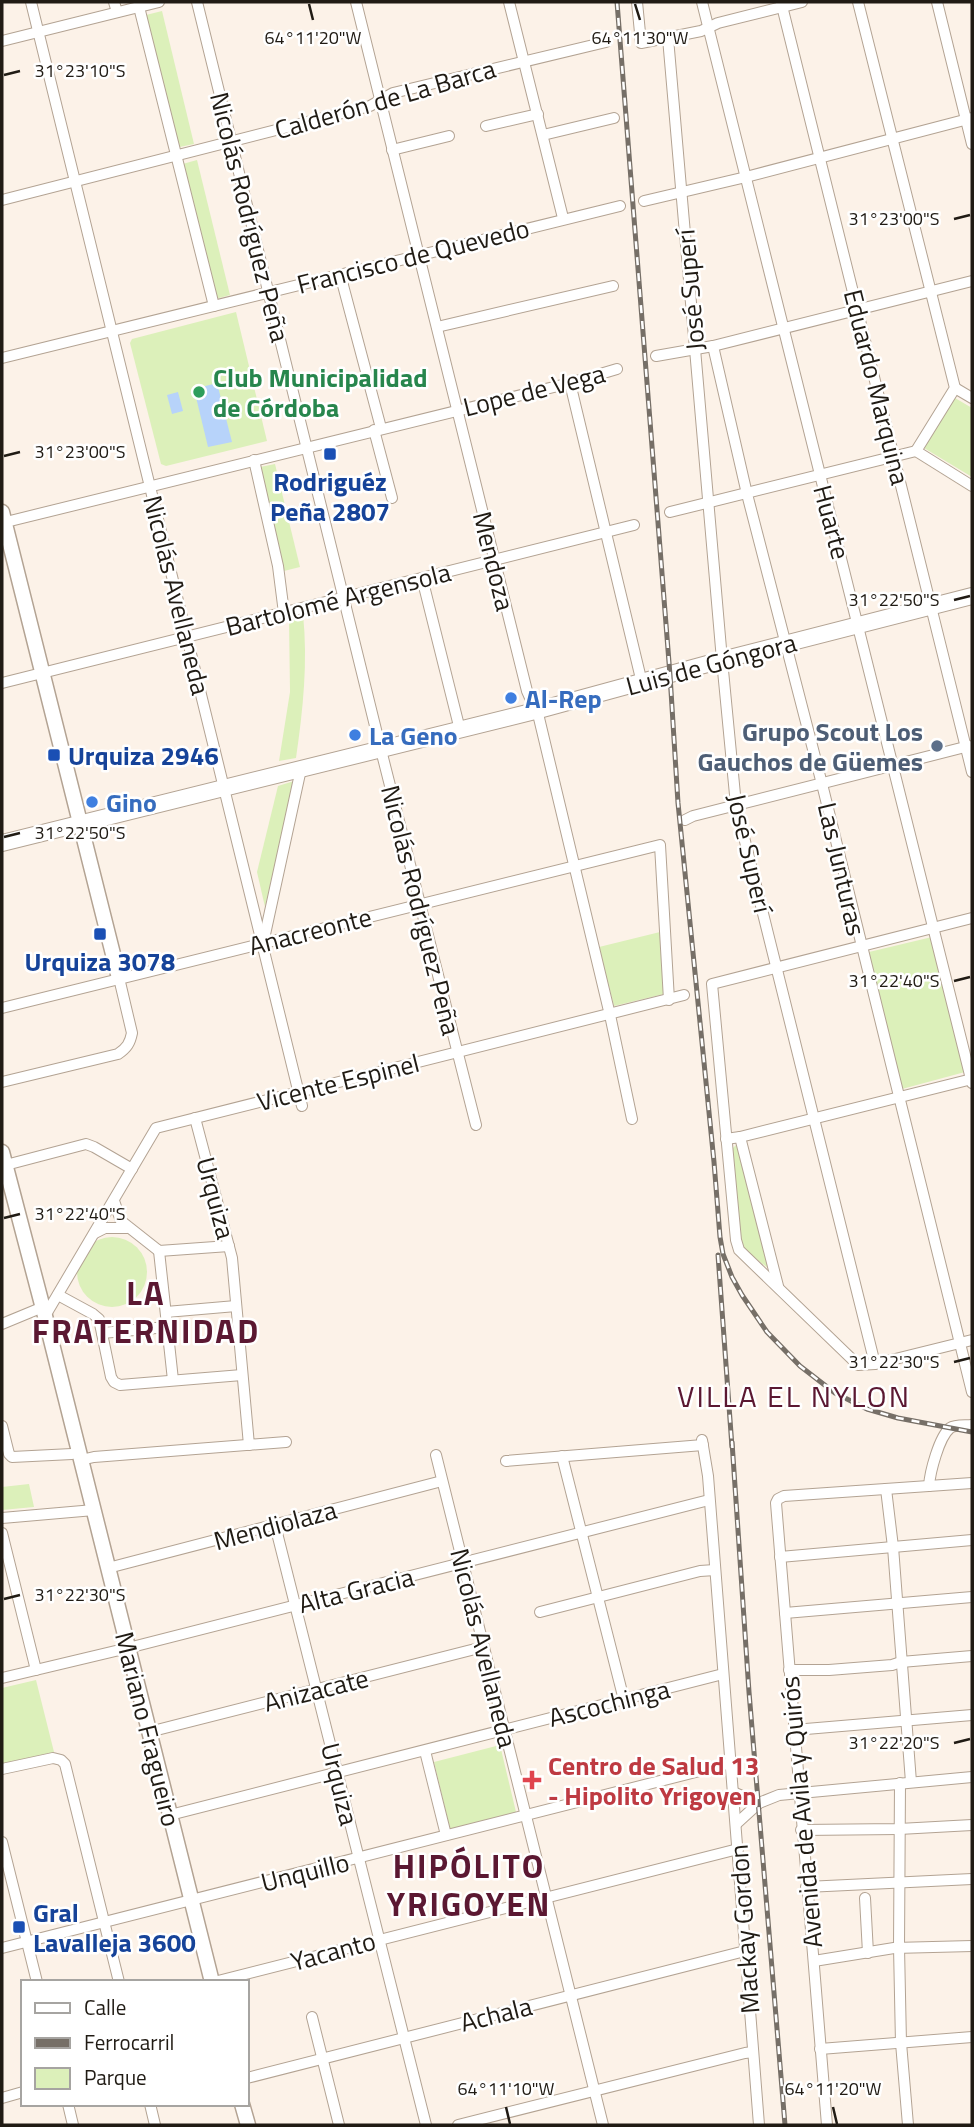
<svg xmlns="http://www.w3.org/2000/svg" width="974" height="2127" font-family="'Titillium Web',sans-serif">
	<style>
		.green { fill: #dcf0ba }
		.water { fill: #b7d3fa }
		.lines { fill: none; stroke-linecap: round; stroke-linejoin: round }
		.street-casing { stroke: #b3a393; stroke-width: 12 }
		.secondary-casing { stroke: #b3a393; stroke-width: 17 }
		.primary-casing { stroke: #b3a393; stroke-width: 18 }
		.street { stroke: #fff; stroke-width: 10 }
		.secondary { stroke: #fff; stroke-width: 14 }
		.primary { stroke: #fff; stroke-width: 16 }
		.rail-casing { stroke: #766f67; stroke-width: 5 }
		.rail { stroke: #fff; stroke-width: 2.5; stroke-dasharray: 8; stroke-linecap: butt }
		.ticks { fill: none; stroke: #201b14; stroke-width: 2.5 }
		.leisure-dot { fill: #2e9e5b; stroke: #fff; stroke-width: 2.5 }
		.transit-dot { fill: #1a4fb4; stroke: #fff; stroke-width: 2.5 }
		.shop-dot { fill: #3f7fe0; stroke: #fff; stroke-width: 2.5 }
		.service-dot { fill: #5c6f8a; stroke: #fff; stroke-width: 2.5 }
		.health-dot { fill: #e0444e; stroke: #fff; stroke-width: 2.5 }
		.labels { text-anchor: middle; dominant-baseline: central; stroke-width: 5; stroke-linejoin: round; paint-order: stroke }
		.street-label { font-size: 26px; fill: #201b14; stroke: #fff }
		.leisure-label { font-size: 26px; font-weight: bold; fill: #27864d; stroke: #fff; text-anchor: start }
		.transit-label { font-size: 26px; font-weight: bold; fill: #164399; stroke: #fff }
		.shop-label { font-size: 26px; font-weight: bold; fill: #366cbe; stroke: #fff; text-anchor: start }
		.service-label { font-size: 26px; font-weight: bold; fill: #4e5e75; stroke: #fff; text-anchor: end }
		.health-label { font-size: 26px; font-weight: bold; fill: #be3a42; stroke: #fff; text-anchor: start }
		.quarter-label { font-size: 30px; letter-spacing: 2px; fill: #5b1832; stroke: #fff }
		.district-label { font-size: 33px; font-weight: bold; letter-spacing: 2px; fill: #5b1832; stroke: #fff }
		.ticks-label { font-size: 18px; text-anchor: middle; fill: #201b14; stroke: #fff; stroke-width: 5; stroke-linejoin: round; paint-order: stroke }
	</style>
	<rect width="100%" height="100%" fill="#fcf2e8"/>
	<g class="green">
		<polygon points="162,11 194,144 175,148 142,16"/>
		<polygon points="197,160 230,295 212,300 179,165"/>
		<polygon points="236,312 267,441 166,466 161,464 130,343 132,339"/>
		<polygon points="955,398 972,408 972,477 924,448"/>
		<polygon points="275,464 300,567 284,571 260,467"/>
		<path d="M303 614C308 663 303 709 296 758L279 761 290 692 289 618Z"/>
		<polygon points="294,781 265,907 257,872 278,786"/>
		<polygon points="660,932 664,994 614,1006 599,947"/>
		<polygon points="932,937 965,1072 902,1089 869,952"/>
		<polygon points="736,1145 739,1149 769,1269 738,1244 732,1149"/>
		<circle cx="112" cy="1272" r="35"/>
		<polygon points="29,1484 34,1507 2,1510 2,1487"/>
		<polygon points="36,1680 54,1752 2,1765 2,1688"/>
		<polygon points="500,1745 516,1812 450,1829 434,1762"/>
	</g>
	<g class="water">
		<polygon points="217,383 232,442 208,447 194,389"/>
		<polygon points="178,392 183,411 172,414 167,395"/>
	</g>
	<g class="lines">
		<g class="street-casing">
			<g id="street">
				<polyline points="31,2 302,1106"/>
				<polyline points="114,2 117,12"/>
				<polyline points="197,2 381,750 476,1125"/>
				<polyline points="356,2 527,691 539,718 610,1015 632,1119"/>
				<polyline points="509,2 563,218"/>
				<polyline points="637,2 641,43 701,31 718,23 802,2"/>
				<polyline points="702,2 972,1083"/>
				<polyline points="781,2 972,772"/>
				<polyline points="858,2 955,388 916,451"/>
				<polyline points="937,2 972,144"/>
				<polyline points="139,7 214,306"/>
				<polyline points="668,38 722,660 736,805 875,1364"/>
				<polyline points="2,41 159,2"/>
				<polyline points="486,126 538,114"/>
				<polyline points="543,135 614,118"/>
				<polyline points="392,150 449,136"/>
				<polyline points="2,200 370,106 393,93 606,42"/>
				<polyline points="644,201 746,177 972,118"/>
				<polyline points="340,274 381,428"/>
				<polyline points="437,327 613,286"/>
				<polyline points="713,346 747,494 822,784 972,1392"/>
				<polyline points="656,356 713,346 972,281"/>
				<polyline points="2,358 620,206"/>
				<polyline points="570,383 642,683"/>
				<polyline points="955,388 972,398"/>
				<polyline points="374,430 392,498"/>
				<polyline points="916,451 972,486"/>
				<polyline points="254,460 278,566 284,613"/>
				<polyline points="670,512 916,451"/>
				<polyline points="2,523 570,383 617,369"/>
				<polyline points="422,578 460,730"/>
				<polyline points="2,683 634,525"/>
				<polyline points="685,820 693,816 969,746"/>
				<polyline points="972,918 712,984 736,1240 739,1250 858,1365 875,1364 972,1340"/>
				<polyline points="264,939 301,769"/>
				<polyline points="2,1008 660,845 669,1000"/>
				<path d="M2 1082 118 1054C127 1048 130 1043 132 1033L119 978"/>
				<polyline points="195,1118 232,1258 249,1445"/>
				<polyline points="740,1137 778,1286"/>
				<polyline points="726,1139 740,1137 972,1079"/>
				<polyline points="2,1166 86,1144 94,1147 132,1169"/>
				<polyline points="114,1201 121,1221 159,1251 229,1246"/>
				<polyline points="95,1233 105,1228 127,1228"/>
				<polyline points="159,1251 173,1380"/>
				<polyline points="58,1295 93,1314 99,1319 111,1377 114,1382 120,1385 242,1375"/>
				<polyline points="166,1312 236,1306"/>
				<polyline points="45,1316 156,1128 684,995"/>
				<polyline points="2,1324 43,1307"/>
				<polyline points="102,1333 167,1327"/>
				<polyline points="2,1426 9,1454 12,1457 72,1454"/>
				<polyline points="702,1440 708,1476 759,2125"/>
				<polyline points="436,1455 603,2125"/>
				<polyline points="562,1456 624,1700"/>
				<polyline points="81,1460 94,1457 286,1442"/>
				<polyline points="506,1461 703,1445"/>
				<path d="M929 1486C930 1472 939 1437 950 1428 956 1424 966 1426 972 1425"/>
				<polyline points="886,1489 893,1547 911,1782"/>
				<polyline points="2,1518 94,1510"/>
				<polyline points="275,1525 426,2125"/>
				<polyline points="2,1533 36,1670"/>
				<polyline points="780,1557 972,1540"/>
				<polyline points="108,1568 442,1481"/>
				<polyline points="540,1612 700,1571 715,1570"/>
				<polyline points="785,1613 972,1597"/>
				<polyline points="789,1670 829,1670 892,1665 901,1662 972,1656"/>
				<polyline points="2,1678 128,1648 709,1500"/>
				<polyline points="794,1730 972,1715"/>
				<polyline points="149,1732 483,1647"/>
				<polyline points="425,1751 446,1835"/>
				<polyline points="2,1769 53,1758 61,1760 65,1764 119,1982"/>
				<polyline points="900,1783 899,1947 901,2043 908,2125"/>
				<polyline points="733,1792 759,1803"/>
				<polyline points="170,1815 723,1674"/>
				<polyline points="736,1824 759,1803 779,1795 972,1777"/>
				<polyline points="801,1830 899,1829 972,1825"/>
				<polyline points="2,1842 37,1982"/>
				<polyline points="806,1887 972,1879"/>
				<polyline points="865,1898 868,1953"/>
				<polyline points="2,1948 731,1763"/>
				<polyline points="814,1961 894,1948 972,1946"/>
				<polyline points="214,1982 738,1849"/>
				<polyline points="312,2017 339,2125"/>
				<polyline points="820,2049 972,2037"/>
				<polyline points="247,2078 745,1951"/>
				<polyline points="2,2098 23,2092"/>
				<polyline points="68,2104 73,2125"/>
				<polyline points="150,2104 155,2125"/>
				<polyline points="458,2125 745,2053 753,2052"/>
				<polyline points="827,2125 776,1503 778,1499 784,1496 972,1483"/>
			</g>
		</g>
		<g class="secondary-casing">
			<g id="secondary">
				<polyline points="2,512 119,978"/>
				<polyline points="2,1152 45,1316 212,1982"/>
				<polyline points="242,2104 248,2125"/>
			</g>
		</g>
		<g class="primary-casing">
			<polyline id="primary" points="2,843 535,711 722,660 972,596"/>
		</g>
		<use href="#street" class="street"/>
		<use href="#secondary" class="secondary"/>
		<use href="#primary" class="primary"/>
		<g class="rail-casing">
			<g id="rail">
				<polyline points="617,2 670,675 678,803 714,1162 720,1237 723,1254 732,1277 742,1295 767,1332 800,1366 835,1393 867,1409 898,1418 972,1432"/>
				<polyline points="718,1255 732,1447"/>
				<polyline points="732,1444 732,1442 749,1692 785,2125"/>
			</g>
		</g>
		<use href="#rail" class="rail"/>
	</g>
	<path class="ticks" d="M309 4 313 20M635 4 640 20M4 75 20 71M954 219 970 215M4 456 20 452M954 600 970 596M4 837 20 833M954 981 970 977M4 1218 20 1214M954 1362 970 1358M4 1599 20 1595M954 1743 970 1739M506 2107 510 2124M833 2107 837 2124"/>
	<circle class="leisure-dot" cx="199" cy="392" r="7"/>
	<g class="transit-dot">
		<rect x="323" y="447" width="14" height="14" rx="3.5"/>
		<rect x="47" y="748" width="14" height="14" rx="3.5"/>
		<rect x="93" y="927" width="14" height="14" rx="3.5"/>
		<rect x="12" y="1920" width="14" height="14" rx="3.5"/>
	</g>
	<g class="shop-dot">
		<circle cx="511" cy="698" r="7"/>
		<circle cx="355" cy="735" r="7"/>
		<circle cx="92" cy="802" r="7"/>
	</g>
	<circle class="service-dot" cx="937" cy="746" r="7"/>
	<path class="health-dot" d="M528.5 1769.5h7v7h7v7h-7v7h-7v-7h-7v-7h7z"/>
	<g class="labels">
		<g class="street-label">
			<text transform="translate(385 99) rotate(-16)">Calderón de La Barca</text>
			<text transform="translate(250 217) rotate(76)">Nicolás Rodríguez Peña</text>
			<text transform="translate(413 256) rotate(-14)">Francisco de Quevedo</text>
			<text transform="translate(690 290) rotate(-95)">José Superí</text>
			<text transform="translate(877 387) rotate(76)">Eduardo Marquina</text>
			<text transform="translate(534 390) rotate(-14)">Lope de Vega</text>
			<text transform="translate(832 522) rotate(75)">Huarte</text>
			<text transform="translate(494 561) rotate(76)">Mendoza</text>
			<text transform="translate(177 595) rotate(76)">Nicolás Avellaneda</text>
			<text transform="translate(338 599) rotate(-14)">Bartolomé Argensola</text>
			<text transform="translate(711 664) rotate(-15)">Luis de Góngora</text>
			<text transform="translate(750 853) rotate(77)">José Superí</text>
			<text transform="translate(842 869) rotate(77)">Las Junturas</text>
			<text transform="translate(421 910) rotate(76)">Nicolás Rodríguez Peña</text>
			<text transform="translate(310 931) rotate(-14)">Anacreonte</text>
			<text transform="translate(338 1082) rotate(-14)">Vicente Espinel</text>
			<text transform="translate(216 1198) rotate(75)">Urquiza</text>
			<text transform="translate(275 1525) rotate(-15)">Mendiolaza</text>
			<text transform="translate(356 1590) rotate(-14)">Alta Gracia</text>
			<text transform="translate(484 1648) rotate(76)">Nicolás Avellaneda</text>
			<text transform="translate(316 1690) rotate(-14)">Anizacate</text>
			<text transform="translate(609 1703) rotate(-14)">Ascochinga</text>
			<text transform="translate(148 1729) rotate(76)">Mariano Fragueiro</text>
			<text transform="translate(340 1784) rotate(76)">Urquiza</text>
			<text transform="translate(801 1812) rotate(-95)">Avenida de Avila y Quirós</text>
			<text transform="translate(305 1872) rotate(-14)">Unquillo</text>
			<text transform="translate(744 1929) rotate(-94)">Mackay Gordon</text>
			<text transform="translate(333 1951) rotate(-15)">Yacanto</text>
			<text transform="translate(496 2014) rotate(-14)">Achala</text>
		</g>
		<g class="leisure-label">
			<text x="213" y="377">Club Municipalidad<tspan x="213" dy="30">de Córdoba</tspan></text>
		</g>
		<g class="transit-label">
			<text x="330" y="481">Rodriguéz<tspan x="330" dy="30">Peña 2807</tspan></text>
			<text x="68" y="755" text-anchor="start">Urquiza 2946</text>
			<text x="100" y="961">Urquiza 3078</text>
			<text x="33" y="1912" text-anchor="start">Gral<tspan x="33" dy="30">Lavalleja 3600</tspan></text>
		</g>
		<g class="shop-label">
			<text x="525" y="698">Al-Rep</text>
			<text x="369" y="735">La Geno</text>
			<text x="106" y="802">Gino</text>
		</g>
		<g class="service-label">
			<text x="923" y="731">Grupo Scout Los<tspan x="923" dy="30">Gauchos de Güemes</tspan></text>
		</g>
		<g class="health-label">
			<text x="548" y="1765">Centro de Salud 13<tspan x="548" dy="30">- Hipolito Yrigoyen</tspan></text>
		</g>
		<g class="quarter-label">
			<text x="794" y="1396">VILLA EL NYLON</text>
		</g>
		<g class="district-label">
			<text x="146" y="1293">LA<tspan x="146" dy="38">FRATERNIDAD</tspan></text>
			<text x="469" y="1866">HIPÓLITO<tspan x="469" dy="38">YRIGOYEN</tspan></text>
		</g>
	</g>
	<g class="ticks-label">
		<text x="313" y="44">64°11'20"W</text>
		<text x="640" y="44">64°11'30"W</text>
		<text x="80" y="77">31°23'10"S</text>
		<text x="894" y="225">31°23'00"S</text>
		<text x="80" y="458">31°23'00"S</text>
		<text x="894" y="606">31°22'50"S</text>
		<text x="80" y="839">31°22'50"S</text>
		<text x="894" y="987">31°22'40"S</text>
		<text x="80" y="1220">31°22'40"S</text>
		<text x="894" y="1368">31°22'30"S</text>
		<text x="80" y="1601">31°22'30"S</text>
		<text x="894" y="1749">31°22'20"S</text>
		<text x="506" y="2095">64°11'10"W</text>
		<text x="833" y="2095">64°11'20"W</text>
	</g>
	<rect width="974" height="2127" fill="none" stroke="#201b14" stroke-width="7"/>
	<rect x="21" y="1980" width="228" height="126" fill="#ffffff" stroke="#a6a4a1" stroke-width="2"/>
	<rect x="35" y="2003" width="35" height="10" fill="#ffffff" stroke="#a6a4a1" stroke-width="2"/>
	<text x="84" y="2015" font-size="21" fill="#201b14">Calle</text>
	<rect x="35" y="2038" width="35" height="10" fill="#766f67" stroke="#a6a4a1" stroke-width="2"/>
	<text x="84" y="2050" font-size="21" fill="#201b14">Ferrocarril</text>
	<rect x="35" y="2068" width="35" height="21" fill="#dcf0ba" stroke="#a6a4a1" stroke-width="2"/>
	<text x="84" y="2085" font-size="21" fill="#201b14">Parque</text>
</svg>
